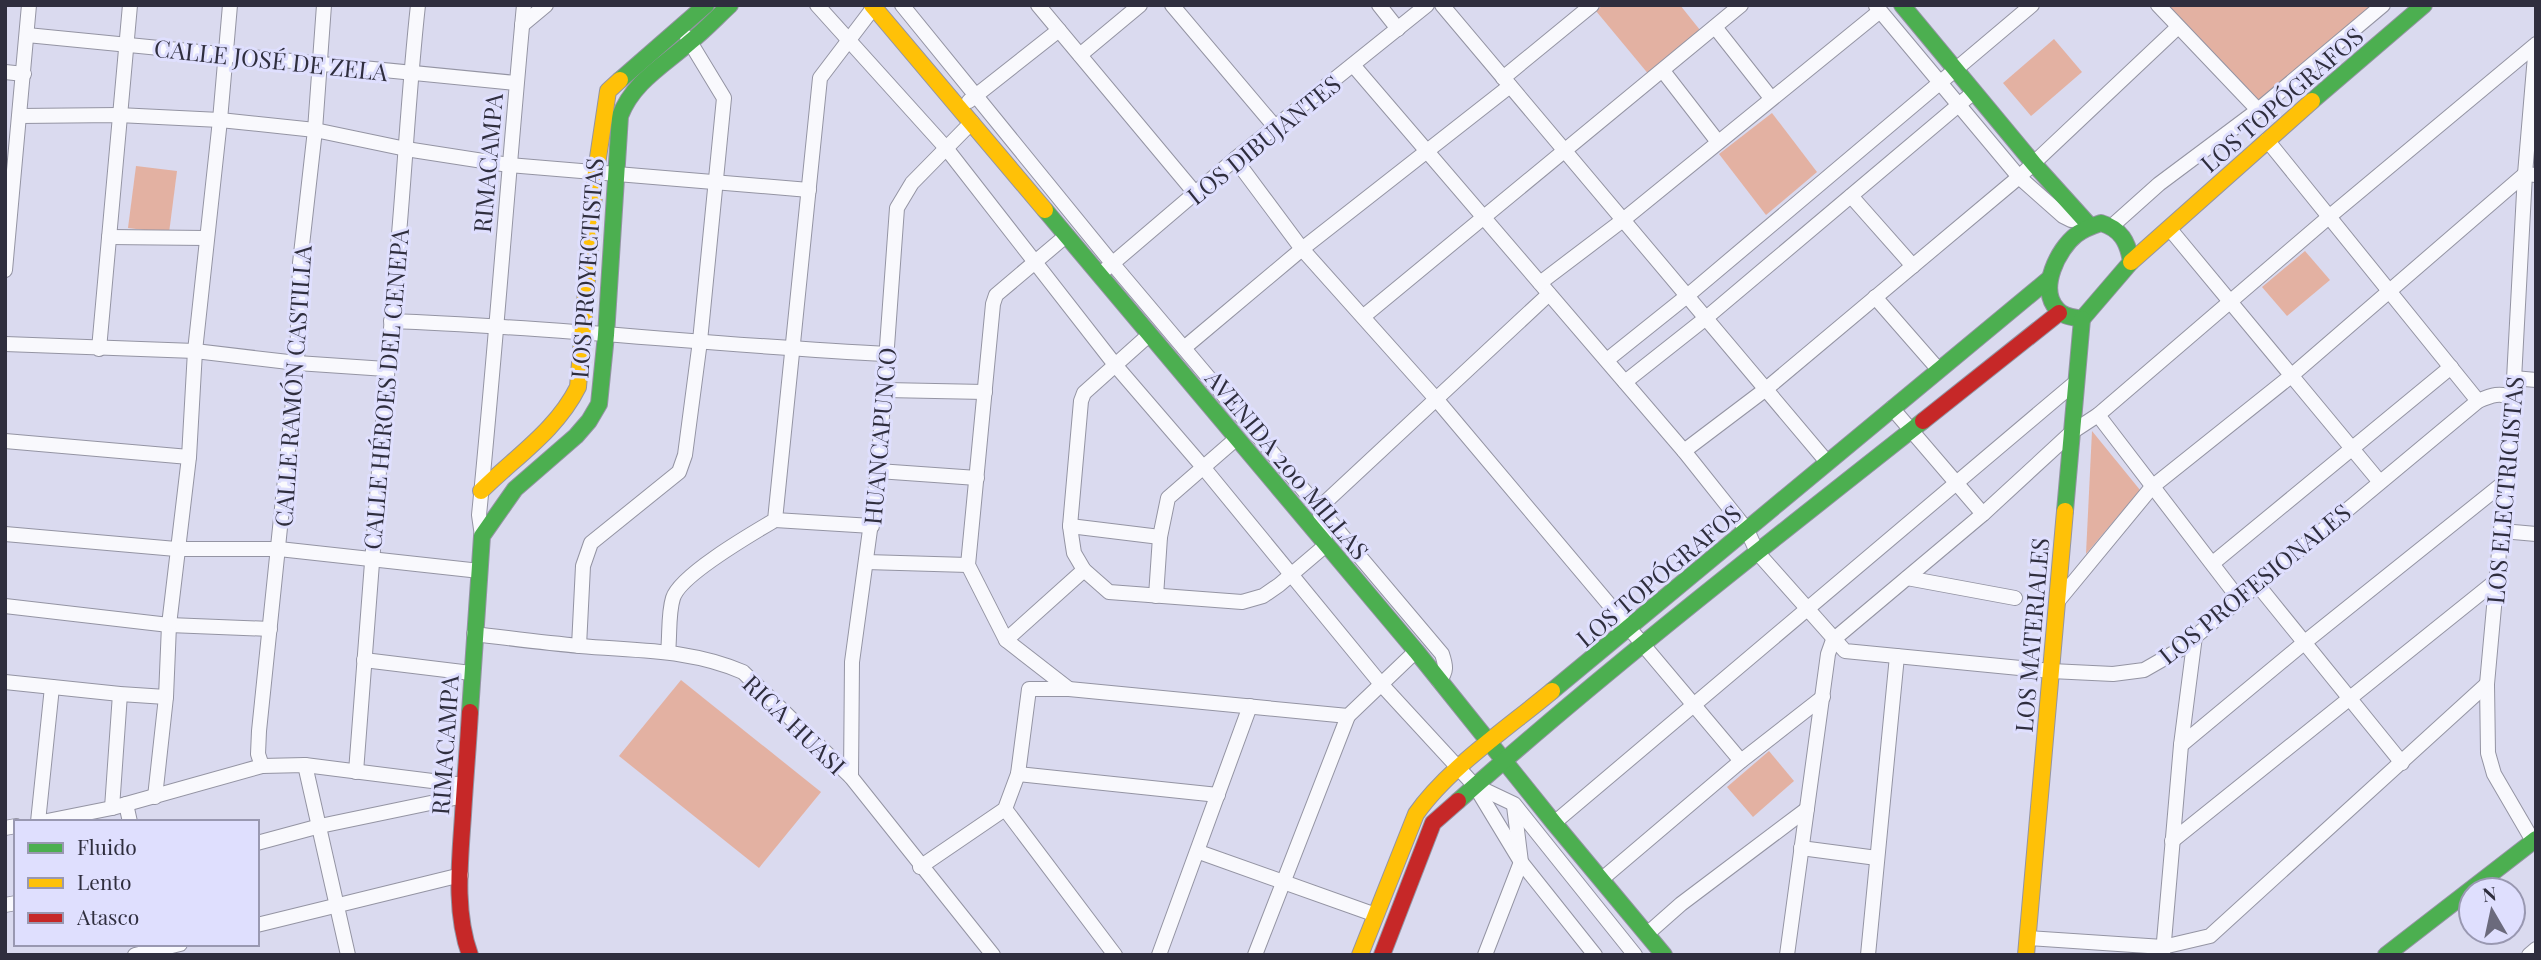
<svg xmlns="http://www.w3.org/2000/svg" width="2541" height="960" font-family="'Playfair Display',serif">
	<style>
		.green { fill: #e3b1a2 }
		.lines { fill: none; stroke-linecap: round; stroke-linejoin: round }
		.street-casing { stroke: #9494a3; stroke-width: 16 }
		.fast-casing { stroke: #9494a3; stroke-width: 18 }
		.slow-casing { stroke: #9494a3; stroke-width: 18 }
		.jam-casing { stroke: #9494a3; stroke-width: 18 }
		.street { stroke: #f9f9fd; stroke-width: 14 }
		.fast { stroke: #4caf50; stroke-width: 16 }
		.slow { stroke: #ffc107; stroke-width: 16 }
		.jam { stroke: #c62828; stroke-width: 16 }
		.labels { text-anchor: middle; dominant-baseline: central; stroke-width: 6; stroke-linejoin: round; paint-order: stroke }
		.street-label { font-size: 24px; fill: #2f2e3e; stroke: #dfdffe }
	</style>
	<rect width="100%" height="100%" fill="#dadaef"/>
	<g class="green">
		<polygon points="1603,5 1680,5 1700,30 1650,76 1596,11"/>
		<polygon points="2166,5 2374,5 2257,102"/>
		<polygon points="2054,39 2082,72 2031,116 2003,83"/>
		<polygon points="1772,113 1817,172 1766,215 1719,154"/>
		<polygon points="136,166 177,171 169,233 128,228"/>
		<polygon points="2305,251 2330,280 2287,316 2262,287"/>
		<polygon points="2092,431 2140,490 2086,554"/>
		<polygon points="681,680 821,792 759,868 619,756"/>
		<polygon points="1769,751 1794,781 1753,817 1727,787"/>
	</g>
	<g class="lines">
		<g class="street-casing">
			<g id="street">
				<polyline points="817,5 946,148 1116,366 1203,467 1381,684 1475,786 1521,862 1595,955"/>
				<path d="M902 5 1112 263 1442 654C1446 666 1447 672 1439 681"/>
				<polyline points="1038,5 1195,193"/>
				<polyline points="1172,5 1276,128"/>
				<polyline points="1379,5 1398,29"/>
				<polyline points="1442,5 1827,462"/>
				<polyline points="2158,5 2258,110"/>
				<polyline points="1876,6 2019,177 2063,216 2071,220 2083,218"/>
				<polyline points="522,25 546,5"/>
				<polyline points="1715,27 1771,98"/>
				<polyline points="27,35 516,83"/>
				<polyline points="1080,55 1140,5"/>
				<polyline points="1353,65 1684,451 1747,530 1757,552 1845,651 2051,671 2113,674 2144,670 2179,650 2478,401"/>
				<polyline points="1663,71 1718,142"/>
				<polyline points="5,72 24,74"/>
				<polyline points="1503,78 1592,5"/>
				<polyline points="969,101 1059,30"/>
				<polyline points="20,116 118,115 220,120 315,130 406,149 509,165 809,190"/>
				<path d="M2267 140 2478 401C2492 395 2500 392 2513 398"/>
				<polyline points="1235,159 1302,249 1437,400 1741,761"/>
				<polyline points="1851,196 1913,266"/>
				<polyline points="2112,226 2159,184 2258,110 2383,5"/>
				<polyline points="2169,228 2379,481"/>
				<polyline points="1067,235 996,295 993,304 968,565 1006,640 1069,689"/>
				<polyline points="109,237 206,238"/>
				<polyline points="1106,269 1235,159 1427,5"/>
				<polyline points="5,270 29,5"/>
				<polyline points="1540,283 1623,220 1880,11"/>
				<polyline points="1875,297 1938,369"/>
				<polyline points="1364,316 1741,5"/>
				<path d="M391 321C557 327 721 346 887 354"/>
				<polyline points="1150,334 1084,393 1081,401 1070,526 1072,540 1074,553 1084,570 1109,592 1242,602 1263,596 1279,585 1326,545 1319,508 1549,294"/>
				<polyline points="5,344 195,351 297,363 386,369"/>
				<polyline points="1184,348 1302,249 1510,86"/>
				<polyline points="99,349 130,5"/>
				<polyline points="1607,360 1687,296 2032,5"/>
				<polyline points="2514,378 2536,380"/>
				<polyline points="1625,382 1706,318 1974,92"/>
				<polyline points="885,390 985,392"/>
				<polyline points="1892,408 1983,514"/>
				<polyline points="2098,415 2239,599"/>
				<polyline points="5,441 189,457"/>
				<polyline points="1684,451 1766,389 2019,177 2178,27"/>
				<polyline points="878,471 977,478"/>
				<polyline points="775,520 872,526"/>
				<polyline points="1070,526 1160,537"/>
				<polyline points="2502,531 2536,534"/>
				<polyline points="5,534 176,549 279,549 480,571"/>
				<path d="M482 536 479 515C496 346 508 175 524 5"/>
				<polyline points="866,562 968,565"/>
				<polyline points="2213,563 2451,367"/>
				<polyline points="1907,578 2015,598"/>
				<polyline points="2257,584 2402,763"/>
				<polyline points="1156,596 1160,537 1168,498 1237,438"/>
				<polyline points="2058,601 2152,487 2291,376 2525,174 2536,175"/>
				<polyline points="5,606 169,625 270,629"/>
				<path d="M474 634C509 638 545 643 580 646 636 651 691 649 743 672L851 777 993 955"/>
				<polyline points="1006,640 1084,570"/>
				<polyline points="579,646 583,566 591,543 679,472 685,455 700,341 724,98 687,37"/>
				<path d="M668 652C670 635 668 614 673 598 680 575 753 533 775 520L820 78 874 7"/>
				<polyline points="364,660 471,673"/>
				<polyline points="5,682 120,694 166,697"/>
				<polyline points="2181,745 2305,642 2506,481"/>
				<polyline points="305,765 348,955"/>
				<polyline points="262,766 258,754 259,731 297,363 300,263 315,130 324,5"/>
				<path d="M356 772C369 589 384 405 400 222 406 150 410 77 418 5"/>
				<polyline points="1018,774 1218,795"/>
				<polyline points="851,777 852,662 878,471 897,208 912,183 972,122"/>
				<polyline points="1476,786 1514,804 1635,955"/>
				<polyline points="155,797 166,697 169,625 189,457 195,351 220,120 230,5"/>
				<polyline points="126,804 130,822"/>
				<polyline points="112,808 120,694"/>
				<polyline points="1005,809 1115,955"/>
				<polyline points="38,822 52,687"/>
				<polyline points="42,822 112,808 262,766 305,765 464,785"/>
				<polyline points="1554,823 2077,381"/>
				<polyline points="5,828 16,826"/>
				<polyline points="2172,841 2497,580"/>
				<polyline points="2533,841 2494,774 2488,753 2487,684 2513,398 2525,174 2536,44"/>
				<polyline points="257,843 320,826 464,796"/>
				<polyline points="1801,848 1877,858"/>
				<polyline points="1199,852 1376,915"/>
				<polyline points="920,867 1005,809 1018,774 1029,689 1069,689 1348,716 1416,651"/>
				<polyline points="1602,879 1741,761 1823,697"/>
				<polyline points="5,905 16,903"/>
				<polyline points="257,925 461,875"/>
				<polyline points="1647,934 1681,904 1807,809"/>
				<polyline points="2027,938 2163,947 2210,936 2487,684"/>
				<polyline points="2163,953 2181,745 2195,636"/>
				<polyline points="135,955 180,944"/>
				<polyline points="1159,955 1250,706"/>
				<polyline points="1255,955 1348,716"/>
				<polyline points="1485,955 1521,862 1514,806"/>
				<polyline points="1787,955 1828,654 1833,640 1983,514 2072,432 2098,415 2330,216 2534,46"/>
				<polyline points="1868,955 1897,656"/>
				<polyline points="2529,955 2536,949"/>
			</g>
		</g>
		<g class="fast-casing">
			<g id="fast">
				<polyline points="1902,5 2034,164 2090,226"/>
				<polyline points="620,80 706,5"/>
				<polyline points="2312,101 2424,5"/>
				<polyline points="1045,210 1416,651 1554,823 1664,955"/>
				<path d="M2101 223C2121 229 2128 242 2131 262L2082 319C2073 317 2063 317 2057 309 2038 289 2058 249 2076 235 2083 229 2092 226 2101 223Z"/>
				<polyline points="2065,511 2082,319"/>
				<polyline points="1552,691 2049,279"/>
				<path d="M470 712 482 536 515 489 576 436 589 421 599 404 606 335 620 116C633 82 664 65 690 42 704 31 717 17 730 5"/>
				<path d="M1458 801C1608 668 1766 545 1923 421"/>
				<polyline points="2386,955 2536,839"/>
			</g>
		</g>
		<g class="slow-casing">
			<g id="slow">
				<polyline points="872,5 1045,210"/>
				<polyline points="2131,262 2312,101"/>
				<path d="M481 491C515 457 556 431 578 387L596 171 608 91 620 80"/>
				<path d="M1360 955 1416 814C1448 768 1509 727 1552 691"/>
				<polyline points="2026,955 2065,511"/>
			</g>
		</g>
		<g class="jam-casing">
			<g id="jam">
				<polyline points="1923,421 2059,313"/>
				<path d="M470 955C454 911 460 861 463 815 465 781 468 747 470 712"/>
				<polyline points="1382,955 1433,823 1458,801"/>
			</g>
		</g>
		<use href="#street" class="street"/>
		<use href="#fast" class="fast"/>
		<use href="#slow" class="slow"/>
		<use href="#jam" class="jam"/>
	</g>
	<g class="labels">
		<g class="street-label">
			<text transform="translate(271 59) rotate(6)">CALLE JOSÉ DE ZELA</text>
			<text transform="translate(2281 99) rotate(-41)">LOS TOPÓGRAFOS</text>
			<text transform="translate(1263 139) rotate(-39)">LOS DIBUJANTES</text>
			<text transform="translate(487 163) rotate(-85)">RIMACAMPA</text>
			<text transform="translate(586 268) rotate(-86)">LOS PROYECTISTAS</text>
			<text transform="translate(292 386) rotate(-86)">CALLE RAMÓN CASTILLA</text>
			<text transform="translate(385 389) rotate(-85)">CALLE HÉROES DEL CENEPA</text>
			<text transform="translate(879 436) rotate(-85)">HUANCAPUNCO</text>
			<text transform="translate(1288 464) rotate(50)">AVENIDA 200 MILLAS</text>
			<text transform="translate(2504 490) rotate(-85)">LOS ELECTRICISTAS</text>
			<text transform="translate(1658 575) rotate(-40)">LOS TOPÓGRAFOS</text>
			<text transform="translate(2254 583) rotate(-39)">LOS PROFESIONALES</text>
			<text transform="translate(2031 635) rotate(-85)">LOS MATERIALES</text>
			<text transform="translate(795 724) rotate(44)">RICA HUASI</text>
			<text transform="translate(444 745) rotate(-86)">RIMACAMPA</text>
		</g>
	</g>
	<rect width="2541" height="960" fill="none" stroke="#2f2e3e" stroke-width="14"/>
	<rect x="14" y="820" width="245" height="126" fill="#dfdffe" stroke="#9998b1" stroke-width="2"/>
	<rect x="28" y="843" width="35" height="10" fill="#4caf50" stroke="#9998b1" stroke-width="2"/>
	<text x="77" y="855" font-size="21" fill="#2f2e3e">Fluido</text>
	<rect x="28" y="878" width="35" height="10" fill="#ffc107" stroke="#9998b1" stroke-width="2"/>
	<text x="77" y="890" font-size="21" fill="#2f2e3e">Lento</text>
	<rect x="28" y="913" width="35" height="10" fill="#c62828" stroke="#9998b1" stroke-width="2"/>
	<text x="77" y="925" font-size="21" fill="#2f2e3e">Atasco</text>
	<g transform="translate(2492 911) rotate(351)"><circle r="33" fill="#dfdffe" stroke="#9998b1" stroke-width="2"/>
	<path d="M0-5L12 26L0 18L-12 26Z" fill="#6b6a7c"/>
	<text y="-10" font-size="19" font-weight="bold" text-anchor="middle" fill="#2f2e3e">N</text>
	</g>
</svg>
